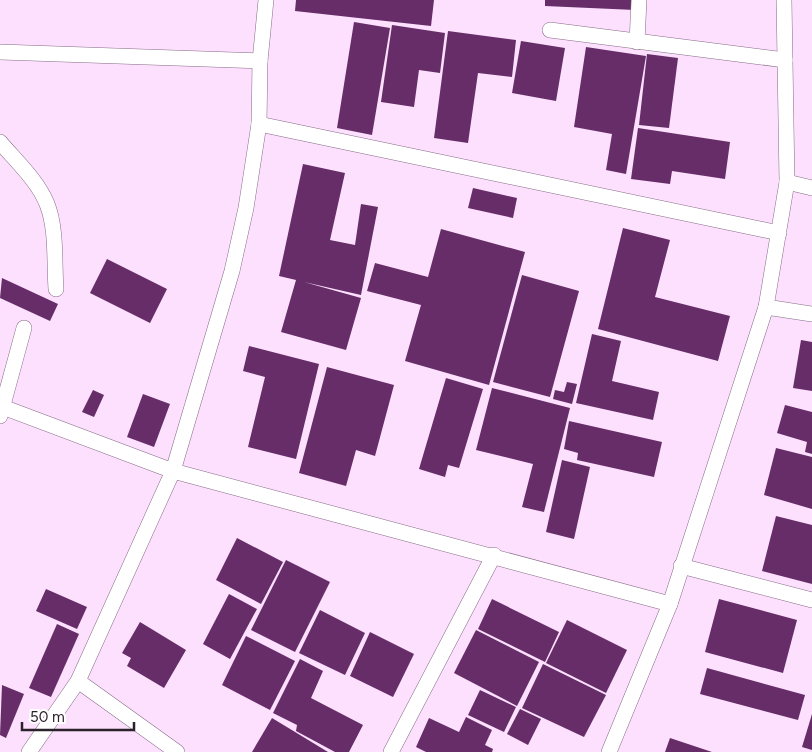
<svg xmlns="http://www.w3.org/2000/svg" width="812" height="752" font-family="Figtree,sans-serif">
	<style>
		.building { fill: #662d69 }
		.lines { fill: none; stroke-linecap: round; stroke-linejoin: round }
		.minor-casing { stroke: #866c86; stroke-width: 16 }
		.minor { stroke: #fff; stroke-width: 15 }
	</style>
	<rect width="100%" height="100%" fill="#fde0fd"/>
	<g class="building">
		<polygon points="296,0 434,0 431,26 295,11"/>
		<polygon points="545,0 635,0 635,10 545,6"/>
		<polygon points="354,22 390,28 372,135 337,128"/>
		<polygon points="392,25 445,33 440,73 419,70 414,107 381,102"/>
		<polygon points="448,31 516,40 512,77 478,73 468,143 434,138"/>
		<polygon points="521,41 565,48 556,101 512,93"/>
		<polygon points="586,47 646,56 626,174 606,170 612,134 574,127"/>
		<polygon points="647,54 678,58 669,128 639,125"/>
		<polygon points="638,128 730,142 725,179 672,171 670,184 631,179"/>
		<polygon points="303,164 345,173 330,240 355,245 361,204 378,207 361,295 304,282 361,298 346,350 281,332 296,280 279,276"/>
		<polygon points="473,188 517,198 513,218 468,208"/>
		<polygon points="623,228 670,240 655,297 730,316 718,361 598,329"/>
		<polygon points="441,229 525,252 489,385 405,361 421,305 367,291 375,263 428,277"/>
		<polygon points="107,259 167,289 150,323 90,293"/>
		<polygon points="522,275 579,291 550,397 493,382"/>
		<polygon points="2,278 58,304 50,321 0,298"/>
		<polygon points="592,334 621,341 612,381 659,392 653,420 576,403"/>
		<polygon points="801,340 812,342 812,391 793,388"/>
		<polygon points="249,346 319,364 296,459 248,447 265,377 243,371"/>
		<polygon points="327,367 394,385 375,456 356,450 346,486 299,473"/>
		<polygon points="446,378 483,389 459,468 448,465 445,477 419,469"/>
		<polygon points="567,382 577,384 572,404 553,399 555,390 564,392"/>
		<polygon points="492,388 570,408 544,512 522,507 533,464 476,450"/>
		<polygon points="93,390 104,395 94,417 82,412"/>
		<polygon points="143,394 170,404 154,447 127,437"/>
		<polygon points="785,405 812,412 812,454 805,452 807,442 777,433"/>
		<polygon points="569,421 662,442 654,477 577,460 578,453 564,449"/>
		<polygon points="776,448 812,457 812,509 764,495"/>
		<polygon points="562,460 590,467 574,539 546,532"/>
		<polygon points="776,516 812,525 812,584 762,571"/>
		<polygon points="237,538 283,562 261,604 216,580"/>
		<polygon points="286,560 330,582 295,652 251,630"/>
		<polygon points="46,589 87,607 77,629 36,611"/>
		<polygon points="229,594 257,609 230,659 203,644"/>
		<polygon points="492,599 559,632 545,662 478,629"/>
		<polygon points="719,599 797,620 783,673 705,652"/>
		<polygon points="320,610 365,633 345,675 299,653"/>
		<polygon points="567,620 627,650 606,693 546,663"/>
		<polygon points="140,622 186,650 164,688 127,666 131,658 122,653"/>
		<polygon points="57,624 79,634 51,697 29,688"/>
		<polygon points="476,630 539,662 517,706 454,673"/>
		<polygon points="370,632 414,654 393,697 350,676"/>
		<polygon points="246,636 295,661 270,710 222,685"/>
		<polygon points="300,659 323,671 311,698 363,725 349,752 335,752 296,731 297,725 273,713"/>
		<polygon points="543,664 606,695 584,737 522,708"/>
		<polygon points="707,668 805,695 798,720 700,694"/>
		<polygon points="2,685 24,694 6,738 0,735"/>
		<polygon points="480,690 516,707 504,732 468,715"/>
		<polygon points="520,709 541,719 528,745 507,734"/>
		<polygon points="812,714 812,750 802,747"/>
		<polygon points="466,717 492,730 485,745 493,749 492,752 426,752 416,747 429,718 459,732"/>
		<polygon points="272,718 328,752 252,752"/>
		<polygon points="670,738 712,752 665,752"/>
	</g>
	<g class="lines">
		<g class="minor-casing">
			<g id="minor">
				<polyline points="550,30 785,60"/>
				<polyline points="637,42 639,0"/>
				<polyline points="0,52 260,61"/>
				<polyline points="259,124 779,233"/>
				<path d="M0 142C16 161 38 181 47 204 57 229 54 262 56 289"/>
				<polyline points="787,182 812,188"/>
				<polyline points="766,307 812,314"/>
				<polyline points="0,406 173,471 670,604"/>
				<polyline points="0,416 24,328"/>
				<polyline points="681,566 812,600"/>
				<polyline points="78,681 177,752"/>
				<polyline points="29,752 78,681 173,471 232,271 246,208 259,124 260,61 266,0"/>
				<polyline points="391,752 494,555"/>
				<polyline points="609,752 670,604 766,307 787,182 784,0"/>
			</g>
		</g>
		<use href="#minor" class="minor"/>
	</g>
	<path d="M22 722v8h112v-8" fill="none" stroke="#2b212b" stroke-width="2.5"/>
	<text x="30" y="722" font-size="15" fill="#2b212b" stroke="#ffffff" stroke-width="4" paint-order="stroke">50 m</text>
</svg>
